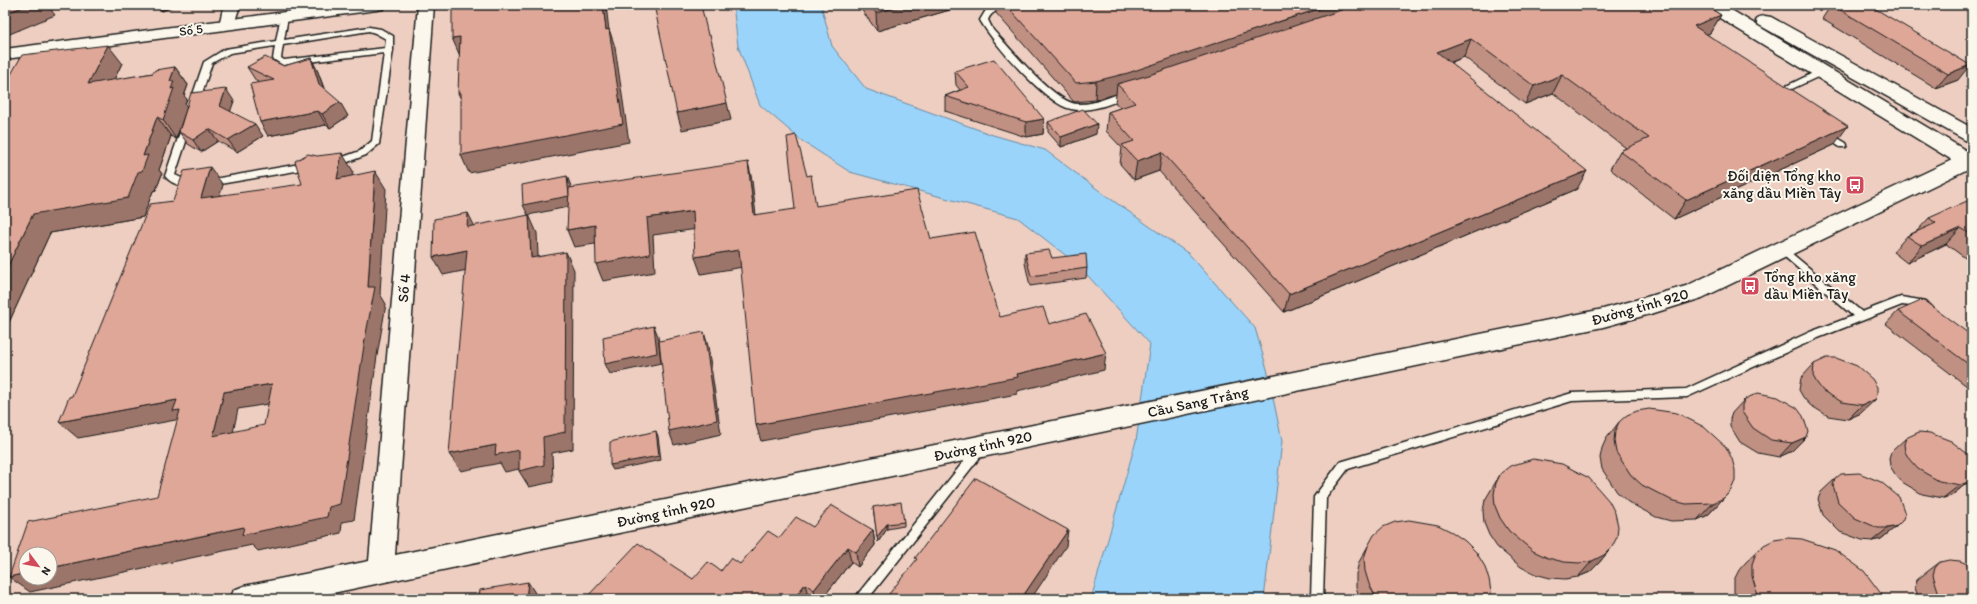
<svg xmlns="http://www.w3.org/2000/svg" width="1977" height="604" font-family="Itim,sans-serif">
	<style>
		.built { fill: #edcec1; fill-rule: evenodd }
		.water { fill: #9bd4fb; stroke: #688aa2 }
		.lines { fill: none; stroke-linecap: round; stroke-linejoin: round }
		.lane-casing { stroke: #1c1c1c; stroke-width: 3 }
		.street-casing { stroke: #1c1c1c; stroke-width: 3 }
		.secondary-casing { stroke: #1c1c1c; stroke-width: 3 }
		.lane { fill: #fbf7ec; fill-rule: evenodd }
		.street { fill: #fbf7ec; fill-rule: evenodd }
		.secondary { fill: #fbf7ec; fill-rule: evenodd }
		.wall { fill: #c09083; stroke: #1c1c1c }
		.shaded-wall { fill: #9c756a; stroke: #1c1c1c }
		.building { fill: #dfa798; stroke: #1c1c1c; fill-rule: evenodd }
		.labels { text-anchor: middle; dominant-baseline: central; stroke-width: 4; stroke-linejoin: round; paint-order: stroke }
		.far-street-label { font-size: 13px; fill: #1c1c1c; stroke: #fbf7ec }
		.poi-label { font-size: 15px; fill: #1c1c1c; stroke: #fbf7ec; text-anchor: end }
		.street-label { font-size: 15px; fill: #1c1c1c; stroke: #fbf7ec }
	</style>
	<rect width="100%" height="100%" fill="#f3dfd3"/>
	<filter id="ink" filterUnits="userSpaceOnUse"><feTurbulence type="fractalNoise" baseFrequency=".025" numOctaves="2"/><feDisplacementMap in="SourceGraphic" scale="8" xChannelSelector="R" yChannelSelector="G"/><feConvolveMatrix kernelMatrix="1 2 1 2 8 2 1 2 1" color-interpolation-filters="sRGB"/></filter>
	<g filter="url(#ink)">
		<path class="built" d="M5 5H1972V599H5ZM26 554H50V578H26Z"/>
		<polygon class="water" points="733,5 821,5 832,46 866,89 993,135 1045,150 1105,195 1189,254 1255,328 1267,369 1282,441 1264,599 1091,599 1136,441 1150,344 1078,265 1018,218 850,172 802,141 760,105 738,46"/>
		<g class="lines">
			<g class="lane-casing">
				<g id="lane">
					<path d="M995 5H1006C999 11 991 11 988 20L993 30C1010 48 1054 102 1077 104 1095 105 1110 96 1127 91L1131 94 1130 96C1112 103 1091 113 1071 109 1046 104 992 42 980 20L986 10Z"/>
					<path d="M281 15H284L288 17 284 40 369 27 381 29 393 36V50L379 144 366 155 348 162 208 186C194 187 175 189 165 176L204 62 225 49 276 41ZM369 31 375 33 386 39 385 48 284 60 281 58 283 45ZM275 46 273 59 283 65 384 53 372 141 360 151 346 156 208 180 188 181 175 175 212 63 230 53Z"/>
					<polygon points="1821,69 1825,72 1824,74 1779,95 1776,96 1772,93"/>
					<polygon points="1826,131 1846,143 1847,145 1846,147 1840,147 1823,136 1822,134"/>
					<polygon points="1781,246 1784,247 1862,312 1901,297 1926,301 1933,308 1932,311 1928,312 1920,307 1902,305 1818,338 1687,397 1572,401 1348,469 1326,498 1323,599 1311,599 1314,497 1340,462 1572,393 1686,389 1810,332 1853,316 1778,251 1776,249"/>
					<polygon points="980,444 984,446 986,449 984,452 868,599 854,599 976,446"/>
				</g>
			</g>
			<g class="street-casing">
				<polygon id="street" points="224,5 240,5 233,28 221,28 219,25"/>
			</g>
			<g class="secondary-casing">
				<g id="secondary">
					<polygon points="338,5 385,5 383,9 377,10 5,59 5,49"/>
					<polygon points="418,5 434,5 395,555 1603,309 1686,286 1952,160 1705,9 1703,5 1723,5 1970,153 1972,152 1972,167 1702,298 1654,313 1603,327 304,599 230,599 234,590 244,586 369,561"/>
					<polygon points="1765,16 1771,17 1972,128 1972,142 1965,140 1759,25 1756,21 1759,17"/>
				</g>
			</g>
			<use href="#lane" class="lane"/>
			<use href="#street" class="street"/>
			<use href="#secondary" class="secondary"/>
		</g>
		<g class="wall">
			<polygon points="155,5 176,5 162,11"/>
			<polygon points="858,5 967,5 877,31"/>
			<polygon points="996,5 1705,5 1721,15 1710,33 1707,34 1834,145 1674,219 1610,169 1620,151 1626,148 1553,93 1525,104 1464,57 1450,63 1577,189 1284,312 1159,171 1134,180 1120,164 1122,148 1106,131 1108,112 1120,108 1115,102 1116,94 1095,100 1074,102 996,13"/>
			<polygon points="1831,5 1869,5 1958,80 1936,88 1822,19"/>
			<polygon points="311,58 318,72 324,88 348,116 330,128 326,125 268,136 258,82 256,81 247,67 284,66"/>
			<polygon points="122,63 114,80 153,73 175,67 188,85 184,96 187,99 185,104 187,107 234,101 230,111 263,136 237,152 218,141 201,152 188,144 179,132 186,110 176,139 171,136 159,170 162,174 156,190 153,191 143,217 50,233 5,331 5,85"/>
			<polygon points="955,71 1044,119 1043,134 1026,137 945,111 945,96 960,90 956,85"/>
			<polygon points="1048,122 1096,134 1061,147 1048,132"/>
			<polygon points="1972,203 1972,263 1946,244 1907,263 1893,252 1907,236 1917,231 1929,218"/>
			<polygon points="1025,253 1052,258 1087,268 1086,278 1030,286 1025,263"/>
			<polygon points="1898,311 1972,336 1972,390 1886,324"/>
			<polygon points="1814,364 1872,379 1861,413 1848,419 1828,416 1810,405 1803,397 1799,390 1801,378"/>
			<polygon points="1745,399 1806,437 1792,451 1779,457 1758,453 1740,442 1730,426 1730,419 1732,413"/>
			<polygon points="1619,422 1731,490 1708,515 1697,520 1671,521 1656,517 1628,502 1617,492 1602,469 1600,458 1602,448 1606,439"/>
			<polygon points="1906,438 1972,479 1951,496 1943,498 1922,494 1902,482 1895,474 1890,466 1889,458 1891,452"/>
			<polygon points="1501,473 1612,547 1598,564 1590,572 1578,577 1565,579 1550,578 1535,574 1521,567 1497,547 1489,535 1484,523 1483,511 1485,500"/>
			<polygon points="1835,479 1897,526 1881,539 1872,541 1862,540 1840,532 1823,515 1818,499 1821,492"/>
			<polygon points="873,507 904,522 904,526 887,529 878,542"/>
			<polygon points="813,527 873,530 875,545 858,567 851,562 822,599 809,599 693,579 740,564 779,538"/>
			<polygon points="1764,545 1885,599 1736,599 1734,592 1734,580 1739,570 1746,562"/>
			<polygon points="1368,546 1490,599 1360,599 1356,587 1356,574 1359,562"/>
			<polygon points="1940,562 1972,599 1919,599 1915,588 1917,580 1923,575"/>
		</g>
		<g class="shaded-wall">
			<polygon points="27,5 63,5 51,10 55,15 5,36 5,14"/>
			<polygon points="158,5 176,5 162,11"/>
			<polygon points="603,5 606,5 611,48 606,30"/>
			<polygon points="903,5 967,5 877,31 876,13"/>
			<polygon points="1331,5 1382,5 1126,91 1117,84 1116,94 1095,100 1096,81"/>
			<polygon points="1721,15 1710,33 1683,44 1694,26"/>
			<polygon points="609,29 615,47 629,142 469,173 461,155"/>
			<polygon points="460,37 460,56 452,38"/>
			<polygon points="1471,39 1464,57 1430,70 1437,52"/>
			<polygon points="108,45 122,63 103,103 88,84"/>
			<polygon points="311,58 318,72 327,98 319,84"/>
			<polygon points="1970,65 1958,80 1936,88 1948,74"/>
			<polygon points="175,67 188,85 184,96 187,99 185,104 187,107 176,139 163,120 171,89 170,81"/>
			<polygon points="1562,75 1553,93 1525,104 1534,86"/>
			<polygon points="226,89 234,101 228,118 220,106"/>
			<polygon points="458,93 461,93 466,111"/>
			<polygon points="340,102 348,116 330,128 322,114"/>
			<polygon points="727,103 731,120 682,130 677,113"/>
			<polygon points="318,111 326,125 268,136 260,122"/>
			<polygon points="157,117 171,136 159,170 162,174 156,190 153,191 143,217 50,233 5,331 5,272 33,214 143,156"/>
			<polygon points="1044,119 1043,134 1026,137 1026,122"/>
			<polygon points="255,124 263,136 237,152 228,140"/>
			<polygon points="1097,124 1096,134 1061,147 1061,137"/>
			<polygon points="1848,126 1834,145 1674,219 1686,200"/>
			<polygon points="209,129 218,141 201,152 193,140"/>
			<polygon points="1162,152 1159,171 1134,180 1137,161"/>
			<polygon points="342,153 353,171 348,196 337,179"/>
			<polygon points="748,162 752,180 758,233 754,215"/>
			<polygon points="210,167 223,185 214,215 201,198"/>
			<polygon points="375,171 386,189 380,294 386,304 377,356 354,520 342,522 341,533 258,551 252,545 30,592 9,577 26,573 26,578 50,578 50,568 244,527 368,287"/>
			<polygon points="1587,171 1577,189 1284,312 1289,294"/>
			<polygon points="567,176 571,186 573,206 528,215 523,205"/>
			<polygon points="693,211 698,229 653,235 655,272 603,281 596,264 647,218"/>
			<polygon points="468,213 477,231 467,227"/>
			<polygon points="529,215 537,233 539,276 531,258"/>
			<polygon points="595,225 602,243 574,247 567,230"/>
			<polygon points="1961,228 1946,244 1907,263 1922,246"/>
			<polygon points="467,250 477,268 443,275 433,257"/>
			<polygon points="739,250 743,267 701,274 695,257"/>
			<polygon points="566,252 574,270 573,449 552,453 553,482 529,487 519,471 543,437"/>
			<polygon points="654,326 658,336 661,363 610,374 605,364"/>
			<polygon points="704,332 708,346 721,434 674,445 669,431"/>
			<polygon points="1106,353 1104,370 1017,391 1017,394 761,441 756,425 1017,374"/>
			<polygon points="272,384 286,401 238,409 229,452 213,436 224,392"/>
			<polygon points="1876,399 1861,413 1848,419 1862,405"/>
			<polygon points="177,400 181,419 78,438 59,422"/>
			<polygon points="656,431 658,436 661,460 613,470 610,465"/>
			<polygon points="1806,437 1792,451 1779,457 1792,443"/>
			<polygon points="496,445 519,450 528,467 505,472 500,463 461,471 449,454"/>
			<polygon points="1968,482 1951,496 1943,498 1960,485"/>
			<polygon points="1731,490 1708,515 1697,520 1713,503"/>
			<polygon points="887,524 887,529 878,542 877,537"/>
			<polygon points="1897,526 1881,539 1872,541 1888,528"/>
			<polygon points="873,530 875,545 858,567 856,552"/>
			<polygon points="1068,530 1066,546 1031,599 1021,599"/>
			<polygon points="848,547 851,562 822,599 817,599 814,590"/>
			<polygon points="1612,547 1598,564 1590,572 1578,577 1592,561"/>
			<polygon points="528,582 535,593 534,599 526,599"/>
			<polygon points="805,584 809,599 794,599"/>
		</g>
		<g class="building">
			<polygon points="5,5 27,5 5,14"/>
			<polygon points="452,5 603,5 606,30 609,29 623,124 461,155 461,93 458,93 460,37 452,38"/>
			<polygon points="654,5 701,5 708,35 710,35 727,103 677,113"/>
			<polygon points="870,5 903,5 876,13"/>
			<polygon points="1006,5 1331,5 1281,21 1128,73 1096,81 1076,83"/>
			<polygon points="1356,5 1705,5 1721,15 1694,26 1848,126 1686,200 1620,151 1649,138 1562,75 1534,86 1471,39 1437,52 1587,171 1289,294 1162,152 1137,161 1122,145 1134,141 1108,112 1135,103 1117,84 1149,75"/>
			<polygon points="1832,5 1869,5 1970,65 1948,74"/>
			<polygon points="108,45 88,84 153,73 155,70 175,67 170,81 174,81 171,89 174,88 163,120 157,117 143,156 148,155 142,171 138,172 128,198 33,214 5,272 5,85 22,55"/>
			<polygon points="265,57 284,66 311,58 319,84 340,102 322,114 318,111 260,122 250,84 274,80 247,67"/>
			<polygon points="994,59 1044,119 1026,122 945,96 969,87 955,71"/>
			<polygon points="226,89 220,106 255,124 228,140 209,129 193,140 179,132 191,93"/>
			<polygon points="1083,109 1097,124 1061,137 1048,122"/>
			<polygon points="796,135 807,176 811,175 816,206 917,190 931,239 975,232 1000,317 1043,307 1049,324 1086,314 1106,353 1017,374 1018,377 756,425 739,250 695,257 693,211 647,218 650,254 596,264 595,225 567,230 569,188 748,162 754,215 795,209 787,137"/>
			<path d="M342 153 337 179 375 171 368 287H375L365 339 340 504 329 507 327 517 242 535 244 527 50 568V554H26V573L9 577 28 522 157 496 180 410 173 411 177 400 59 422 69 397 72 396 150 204 173 201 184 171 210 167 201 198 302 184 295 161 308 154 317 156ZM272 384 264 425 213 436 224 392Z"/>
			<polygon points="567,176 569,196 523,205 522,185"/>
			<polygon points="1967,201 1971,204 1972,203 1972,235 1961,228 1922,246 1907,236 1936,223 1929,218"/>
			<polygon points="468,213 467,227 529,215 531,258 566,252 565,432 543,437 544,465 519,471 519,450 495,455 496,445 449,454 467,250 433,257 434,219"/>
			<polygon points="1049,250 1052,258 1086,254 1087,268 1031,276 1025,253"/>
			<polygon points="1923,300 1972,336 1972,367 1898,311"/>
			<polygon points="654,326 657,353 605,364 603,337"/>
			<polygon points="704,332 717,420 669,431 659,341"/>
			<polygon points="1827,358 1836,358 1857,366 1872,379 1877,387 1877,393 1876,399 1862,405 1842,402 1823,391 1817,383 1813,376 1814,364"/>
			<polygon points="1758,393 1778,397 1797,408 1803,416 1808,431 1806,437 1792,443 1771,440 1753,428 1742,412 1742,405 1745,399"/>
			<polygon points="1649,409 1677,413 1704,427 1726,447 1732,459 1735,470 1735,481 1731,490 1724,498 1713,503 1686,504 1671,500 1642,485 1631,475 1616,452 1614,441 1615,431 1619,422 1627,415 1637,411"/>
			<polygon points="656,431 659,456 610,465 610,442"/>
			<polygon points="1919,432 1930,433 1951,441 1969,455 1972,461 1972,479 1968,482 1960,485 1939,481 1918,469 1910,460 1905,452 1904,444 1906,438"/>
			<polygon points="1533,459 1562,464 1589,478 1609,501 1615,513 1618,526 1617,537 1612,547 1604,555 1592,561 1579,563 1564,562 1548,558 1533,551 1509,531 1500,518 1495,506 1494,494 1496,483 1501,473 1510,466"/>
			<polygon points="1859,473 1881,482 1899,497 1905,514 1902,521 1897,526 1888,528 1878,528 1855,518 1838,502 1833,485 1835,479 1841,474"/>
			<polygon points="976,478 1068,530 1021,599 885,599 917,559 915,558"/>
			<polygon points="901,502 904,522 887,524 877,537 873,507"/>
			<polygon points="831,505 873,530 856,552 848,547 814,590 805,584 794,599 585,599 638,543 693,579 708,562 721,571 731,558 740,564 768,531 779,538 796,517 813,527"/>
			<polygon points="1409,520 1438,525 1452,532 1465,541 1476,552 1484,565 1489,579 1491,592 1490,599 1377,599 1369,584 1365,571 1364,558 1368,546 1374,535 1383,527 1395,522"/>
			<polygon points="1788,538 1802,539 1835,550 1864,571 1885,599 1761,599 1756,590 1752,576 1752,564 1756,553 1764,545 1774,540"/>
			<polygon points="1949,560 1960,561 1972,566 1972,599 1944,599 1939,594 1933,575 1935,568 1940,562"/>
			<polygon points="528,582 526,599 475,599 479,598 480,590"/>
		</g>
	</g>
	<defs>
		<g id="bus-square" transform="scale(1)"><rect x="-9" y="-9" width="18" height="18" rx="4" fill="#d1495b" stroke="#fbf7ec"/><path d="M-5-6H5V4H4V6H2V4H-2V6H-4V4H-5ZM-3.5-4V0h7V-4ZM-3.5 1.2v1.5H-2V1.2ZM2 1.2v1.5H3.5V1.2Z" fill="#fff"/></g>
	</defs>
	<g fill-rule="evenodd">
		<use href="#bus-square" x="1855" y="185"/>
		<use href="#bus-square" x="1750" y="286"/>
	</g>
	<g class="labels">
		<g class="far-street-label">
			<text transform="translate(191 30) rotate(-7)">Số 5</text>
		</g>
		<g class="poi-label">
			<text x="1841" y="176">Đối diện Tổng kho<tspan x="1841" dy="17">xăng dầu Miền Tây</tspan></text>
			<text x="1764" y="277" text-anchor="start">Tổng kho xăng<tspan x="1764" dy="17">dầu Miền Tây</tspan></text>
		</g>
		<g class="street-label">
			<text transform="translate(404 288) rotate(-85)">Số 4</text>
			<text transform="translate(1640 307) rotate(-16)">Đường tỉnh 920</text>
			<text transform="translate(1198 402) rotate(-12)">Cầu Sang Trắng</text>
			<text transform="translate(983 446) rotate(-12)">Đường tỉnh 920</text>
			<text transform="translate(666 512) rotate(-12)">Đường tỉnh 920</text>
		</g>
	</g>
	<rect width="1977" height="604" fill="none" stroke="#fbf7ec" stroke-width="20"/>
	<rect x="10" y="10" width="1957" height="584" fill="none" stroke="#1c1c1c" stroke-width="1.5" filter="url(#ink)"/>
	<g transform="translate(38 566) rotate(122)"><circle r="19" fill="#fbf7ec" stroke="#a29f99"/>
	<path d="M0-3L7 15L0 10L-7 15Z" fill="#d1495b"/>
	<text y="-6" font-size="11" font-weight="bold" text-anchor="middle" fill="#1c1c1c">N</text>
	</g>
</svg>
